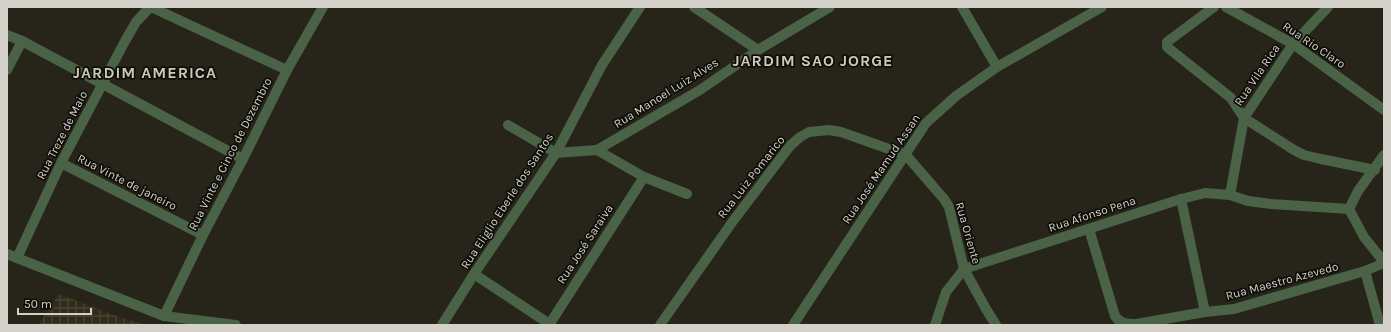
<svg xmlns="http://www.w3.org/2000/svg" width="1391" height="332" font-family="Karla,sans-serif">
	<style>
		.industrial { fill: url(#industrial-grid) }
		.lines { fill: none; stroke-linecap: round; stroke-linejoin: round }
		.minor { stroke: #4a6347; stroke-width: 10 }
		.labels { text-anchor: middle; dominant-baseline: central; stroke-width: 3.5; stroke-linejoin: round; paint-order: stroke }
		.street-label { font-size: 12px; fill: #d3d1ca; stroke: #0f0d08 }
		.district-label { font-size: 16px; font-weight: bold; letter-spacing: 1px; fill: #cecabb; stroke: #0f0d08 }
	</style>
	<defs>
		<pattern id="industrial-grid" width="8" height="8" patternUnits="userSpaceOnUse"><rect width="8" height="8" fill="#312c1a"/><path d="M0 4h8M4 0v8" fill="none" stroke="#4e4a3a"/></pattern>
	</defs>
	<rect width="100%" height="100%" fill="#272419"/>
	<polygon class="industrial" points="59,294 114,315 146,325 38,325"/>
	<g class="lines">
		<g class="minor">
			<polyline points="151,7 287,70"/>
			<polyline points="694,7 758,50"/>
			<polyline points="962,7 997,67"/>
			<polyline points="1214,7 1167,42 1167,47 1231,98 1244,118 1294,150 1304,155 1321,159 1375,170"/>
			<polyline points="1226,7 1293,44 1384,110"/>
			<polyline points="7,35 22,41 243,159"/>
			<polyline points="7,70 22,41"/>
			<polyline points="508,125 556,153 597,150 644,177 687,194"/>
			<polyline points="597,150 700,90 758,50 830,7"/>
			<polyline points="1384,155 1358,191 1349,209 1364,237 1384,262"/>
			<polyline points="61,163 203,235"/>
			<polyline points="1230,195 1244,118 1293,44 1328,7"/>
			<polyline points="1181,199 1205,312 1234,309 1365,271 1384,263"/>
			<path d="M1089 229 1115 316C1120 324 1128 324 1136 324L1205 312"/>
			<polyline points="7,254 164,316 236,325"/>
			<polyline points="17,258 61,163 125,41 136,22 150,7"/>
			<polyline points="1365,271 1380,325"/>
			<polyline points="474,274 551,325"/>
			<polyline points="164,316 203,235 243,159 287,70 323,7"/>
			<polyline points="442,325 474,274 556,153 602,65 640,7"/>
			<polyline points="549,325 644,177"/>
			<polyline points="660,325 733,221 790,146 800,137 809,132 829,130 841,132 906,155 944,199 949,207 964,269 986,309 996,325"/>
			<polyline points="793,325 926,123 956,96 997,67 1102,7"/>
			<polyline points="935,325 946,292 964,269 1181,199 1205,193 1230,195 1248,201 1271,204 1349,209"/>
		</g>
	</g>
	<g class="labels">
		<g class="street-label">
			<text transform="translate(1314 45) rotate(34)">Rua Rio Claro</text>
			<text transform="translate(1257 75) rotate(-56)">Rua Vila Rica</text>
			<text transform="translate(666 93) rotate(-32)">Rua Manoel Luiz Alves</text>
			<text transform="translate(62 135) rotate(-63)">Rua Treze de Maio</text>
			<text transform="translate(230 154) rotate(-63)">Rua Vinte e Cinco de Dezembro</text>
			<text transform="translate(881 169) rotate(-56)">Rua José Mamud Assan</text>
			<text transform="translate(751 177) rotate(-52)">Rua Luiz Pomarico</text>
			<text transform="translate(127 182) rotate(27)">Rua Vinte de janeiro</text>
			<text transform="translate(507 201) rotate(-57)">Rua Eliglio Eberle dos Santos</text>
			<text transform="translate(1092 214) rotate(-18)">Rua Afonso Pena</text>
			<text transform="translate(968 233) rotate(74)">Rua Oriente</text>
			<text transform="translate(585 244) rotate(-57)">Rua José Saraiva</text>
			<text transform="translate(1282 281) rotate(-15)">Rua Maestro Azevedo</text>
		</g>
		<g class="district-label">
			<text x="813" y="60">JARDIM SAO JORGE</text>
			<text x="145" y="72">JARDIM AMERICA</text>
		</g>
	</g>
	<rect width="1391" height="332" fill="none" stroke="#d3d1ca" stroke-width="16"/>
	<path d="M18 308v6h73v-6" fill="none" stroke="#d3d1ca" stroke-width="2"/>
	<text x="24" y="308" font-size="12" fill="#d3d1ca" stroke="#0f0d08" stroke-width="3" paint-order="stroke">50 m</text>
</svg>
